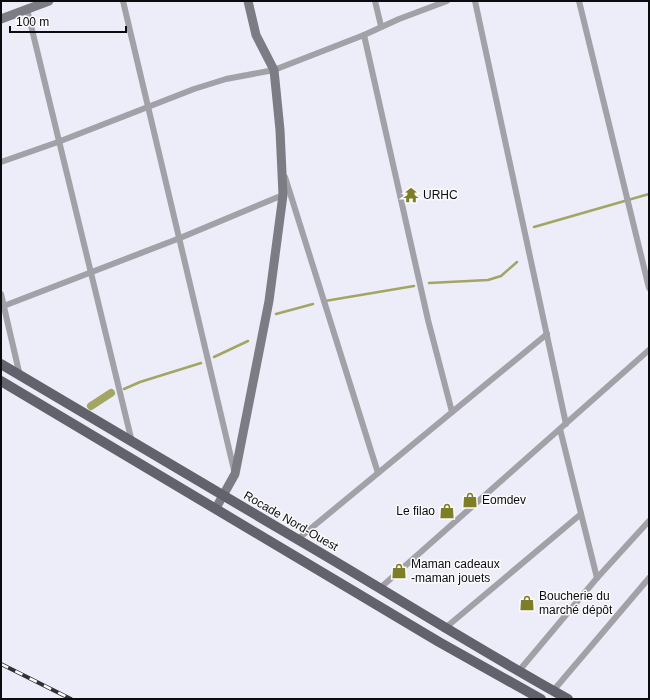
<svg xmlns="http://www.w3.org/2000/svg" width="650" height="700" font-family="Arial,sans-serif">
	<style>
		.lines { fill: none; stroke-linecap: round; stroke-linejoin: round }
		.stream { stroke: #a3a563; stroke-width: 2.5 }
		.canal { stroke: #a3a563; stroke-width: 8 }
		.street { stroke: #a1a1a7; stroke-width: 6 }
		.secondary { stroke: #7c7c84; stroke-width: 9 }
		.primary { stroke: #62626c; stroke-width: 10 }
		.rail-casing { stroke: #313137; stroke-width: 4 }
		.rail { stroke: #fbfbfd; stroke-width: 2.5; stroke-dasharray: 8; stroke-linecap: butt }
		.labels { text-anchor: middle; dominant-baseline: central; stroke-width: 3; stroke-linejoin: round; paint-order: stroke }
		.poi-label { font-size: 12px; fill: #0b0b0f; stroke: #fbfbfd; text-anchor: start }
		.street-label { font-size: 12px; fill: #0b0b0f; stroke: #fbfbfd }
	</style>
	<rect width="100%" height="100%" fill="#edecf9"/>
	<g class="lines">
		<g class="stream">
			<polyline points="534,227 649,194"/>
			<polyline points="429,283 488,280 501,276 517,262"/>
			<polyline points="325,301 414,286"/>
			<polyline points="276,314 313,304"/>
			<polyline points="214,357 248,341"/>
			<polyline points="124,389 140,382 201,363"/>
		</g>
		<polyline class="canal" points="91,406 111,393"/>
		<g class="street">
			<polyline points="123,1 234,470"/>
			<polyline points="375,1 381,26"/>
			<polyline points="475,1 566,424"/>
			<polyline points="579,1 649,288"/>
			<polyline points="27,9 132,442"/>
			<polyline points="364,35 428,320 452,412"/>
			<polyline points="1,162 58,142 194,89 226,79 274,70 364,35 399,19 447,1"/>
			<polyline points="285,177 378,473"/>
			<polyline points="1,294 20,376"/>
			<polyline points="1,307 180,238 283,195"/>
			<polyline points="560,429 597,578"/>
			<polyline points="298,539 547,334"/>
			<polyline points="379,589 649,350"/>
			<polyline points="444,629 581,514"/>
			<polyline points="518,672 597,578 649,521"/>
			<polyline points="553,691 649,578"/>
		</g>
		<g class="secondary">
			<polyline points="1,19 49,1"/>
			<polyline points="216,508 235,474 269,301 283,195 280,130 274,70 256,35 248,1"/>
		</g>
		<g class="primary">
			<path d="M1 364C99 423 198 481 297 539 388 592 476 648 568 699"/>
			<polyline points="1,381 439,642 541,699"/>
		</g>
		<g class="rail-casing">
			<polyline id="rail" points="1,664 71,699"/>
		</g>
		<use href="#rail" class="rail"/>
	</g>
	<defs>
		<g id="temple-bare" transform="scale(1.2)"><path d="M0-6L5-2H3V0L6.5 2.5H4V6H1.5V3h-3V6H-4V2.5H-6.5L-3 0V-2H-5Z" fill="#7e7e26" stroke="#fbfbfd" stroke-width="2.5" paint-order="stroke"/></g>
		<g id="shop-bare" transform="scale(1.2)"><path d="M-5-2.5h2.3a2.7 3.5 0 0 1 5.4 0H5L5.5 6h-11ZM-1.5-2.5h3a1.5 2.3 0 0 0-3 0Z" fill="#7e7e26" stroke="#fbfbfd" stroke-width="2.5" paint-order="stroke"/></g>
	</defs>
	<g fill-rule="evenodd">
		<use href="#temple-bare" x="411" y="195"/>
		<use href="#shop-bare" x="470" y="500"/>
		<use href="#shop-bare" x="447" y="511"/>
		<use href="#shop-bare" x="399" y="571"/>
		<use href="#shop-bare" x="527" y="603"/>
	</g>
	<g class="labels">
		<g class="poi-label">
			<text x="423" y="195">URHC</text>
			<text x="482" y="500">Eomdev</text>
			<text x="435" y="511" text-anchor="end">Le filao</text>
			<text x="411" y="564">Maman cadeaux<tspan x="411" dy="14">-maman jouets</tspan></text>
			<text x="539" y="596">Boucherie du<tspan x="539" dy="14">marché dépôt</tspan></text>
		</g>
		<g class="street-label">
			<text transform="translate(291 521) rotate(30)">Rocade Nord-Ouest</text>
		</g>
	</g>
	<rect width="650" height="700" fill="none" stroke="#0b0b0f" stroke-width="4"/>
	<path d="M10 26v6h116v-6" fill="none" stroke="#0b0b0f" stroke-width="2"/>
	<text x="16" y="26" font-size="12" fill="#0b0b0f" stroke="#fbfbfd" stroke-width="3" paint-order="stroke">100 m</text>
</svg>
